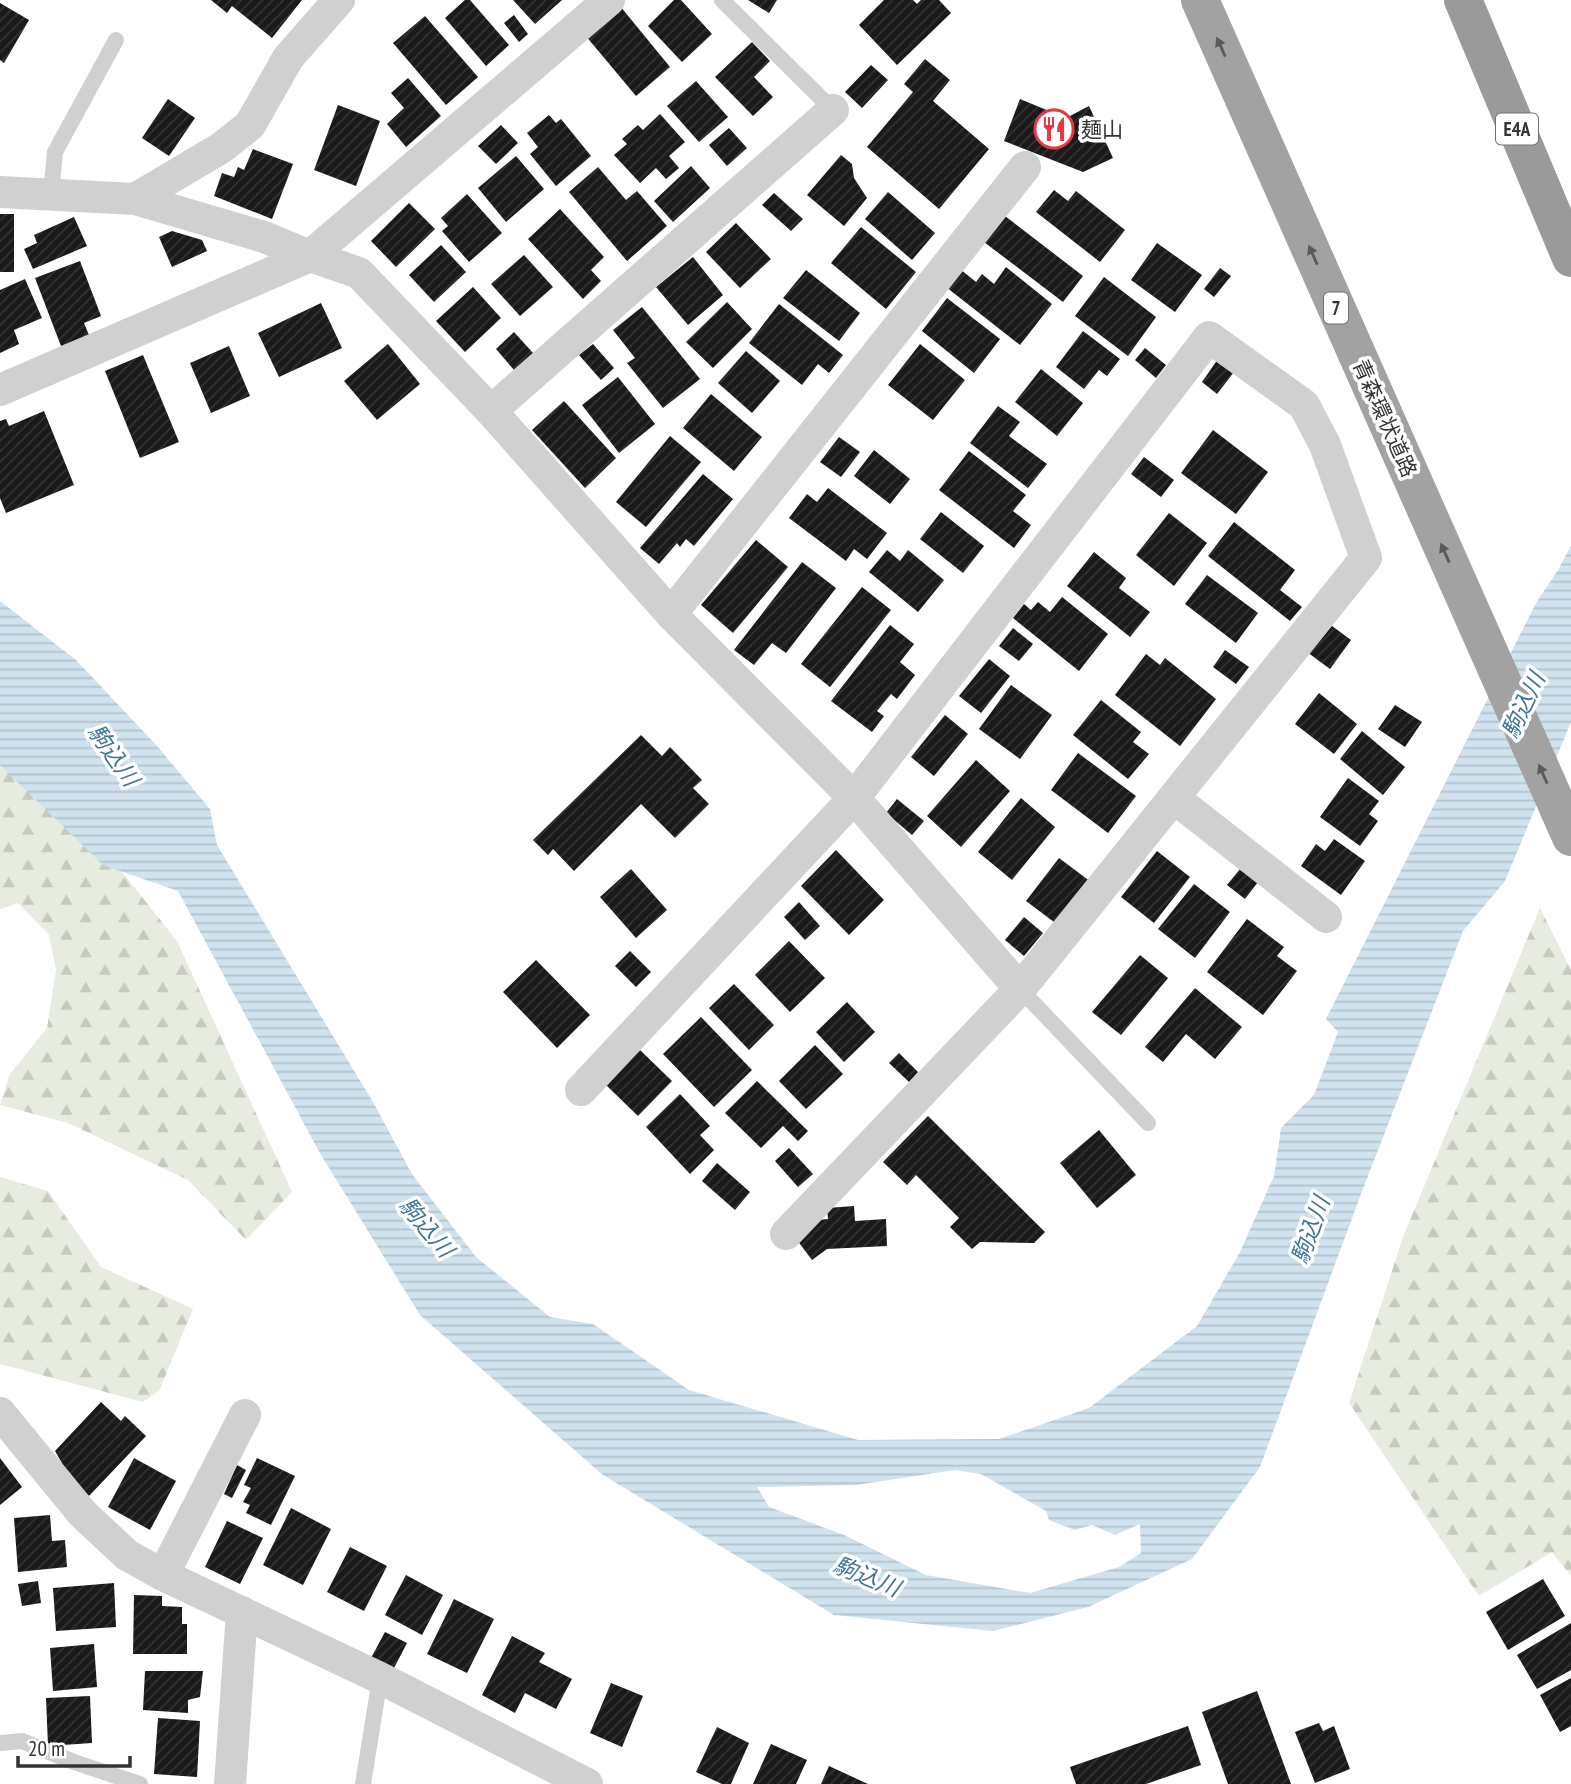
<svg xmlns="http://www.w3.org/2000/svg" width="1571" height="1784" font-family="'PT Sans Narrow','Noto Sans JP',sans-serif">
	<style>
		.forest { fill: url(#forest-firs) }
		.water { fill: url(#water-rules); fill-rule: evenodd }
		.building { fill: url(#building-hatch) }
		.lines { fill: none; stroke-linecap: round; stroke-linejoin: round }
		.service { stroke: #d0d0d0; stroke-width: 16 }
		.minor { stroke: #d0d0d0; stroke-width: 32 }
		.trunk { stroke: #a2a2a2; stroke-width: 38 }
		.motorway { stroke: #9a9a9a; stroke-width: 38 }
		.oneway { fill: #5a5a5a }
		.labels { text-anchor: middle; dominant-baseline: central; stroke-width: 7; stroke-linejoin: round; paint-order: stroke }
		.shield { fill: #fff; stroke: #707070; stroke-width: 2 }
		.shield-label { font-size: 19px; font-weight: bold; fill: #333 }
		.poi-label { font-size: 21px; fill: #333; stroke: #fff; text-anchor: start }
		.street-label { font-size: 21px; fill: #333; stroke: #fff }
		.water-label { font-size: 23px; font-style: italic; fill: #3f7597; stroke: #fff }
	</style>
	<defs>
		<pattern id="forest-firs" width="22" height="20" patternUnits="userSpaceOnUse" patternTransform="scale(1.75)"><rect width="22" height="20" fill="#e6ecdf"/><path d="M5 1l3.5 6h-7zM16 11l3.5 6h-7z" fill="#c6cbc0"/></pattern>
		<pattern id="water-rules" width="6" height="5" patternUnits="userSpaceOnUse" patternTransform="scale(1.75)"><rect width="6" height="5" fill="#cfe2ee"/><path d="M0 2.5h6" fill="none" stroke="#b2c2cd"/></pattern>
		<pattern id="building-hatch" width="6" height="6" patternUnits="userSpaceOnUse" patternTransform="scale(1.75)"><rect width="6" height="6" fill="#1a1a1a"/><path d="M-1 1l2-2M0 6l6-6M5 7l2-2" fill="none" stroke="#333"/></pattern>
	</defs>
	<rect width="100%" height="100%" fill="#fff"/>
	<g class="forest">
		<polygon points="0,731 19,742 177,941 292,1192 246,1240 188,1180 68,1123 0,1105 10,1074 47,1028 56,970 49,935 18,903 0,909"/>
		<polygon points="1540,908 1571,970 1571,1576 1552,1552 1479,1596 1349,1403 1403,1237"/>
		<polygon points="0,1177 48,1191 101,1267 193,1309 159,1391 143,1402 0,1364"/>
	</g>
	<path class="water" d="M1571 546V722L1505 881 1463 931 1361 1194 1260 1467 1192 1559 1088 1607 993 1631 834 1615 603 1475 420 1315 321 1155 178 891 103 865 0 765V601L76 660 158 747 210 809 217 845 373 1102 412 1174 476 1257 550 1317 593 1324 689 1390 858 1440 999 1439 1089 1408 1197 1326 1239 1254 1274 1176 1281 1128 1314 1095 1338 1032 1326 1019 1536 603 1558 570ZM955 1470 981 1474 1046 1511 1049 1520 1075 1530 1092 1525 1115 1535 1140 1524 1141 1553 1119 1567 1030 1593 926 1575 844 1535 769 1507 757 1487 856 1485Z"/>
	<g class="building">
		<polygon points="211,0 302,0 272,38 232,6 227,13"/>
		<polygon points="465,0 470,0 509,45 486,66 445,18"/>
		<polygon points="513,0 562,0 535,24"/>
		<polygon points="674,0 681,0 712,34 682,62 648,26"/>
		<polygon points="748,0 777,0 769,13"/>
		<polygon points="884,0 913,0 917,4 921,0 939,0 951,13 897,65 859,25"/>
		<polygon points="0,3 29,20 4,63 0,60"/>
		<polygon points="620,6 670,67 636,96 585,35"/>
		<polygon points="514,15 528,34 519,42 504,23"/>
		<polygon points="425,16 478,77 446,105 393,43"/>
		<polygon points="752,42 770,61 754,77 773,97 753,116 715,77"/>
		<polygon points="925,59 950,80 933,101 989,149 939,209 867,147 913,92 904,84"/>
		<polygon points="871,65 888,80 862,108 845,92"/>
		<polygon points="408,78 441,116 406,147 387,124 404,108 391,93"/>
		<polygon points="696,81 728,117 699,142 667,106"/>
		<polygon points="168,99 195,118 169,156 142,138"/>
		<polygon points="1020,99 1066,118 1089,106 1113,158 1083,172 1004,141"/>
		<polygon points="338,105 380,121 356,186 314,170"/>
		<polygon points="660,114 685,142 669,156 679,168 666,179 656,168 640,183 614,155 627,144 622,139 638,125 643,130"/>
		<polygon points="549,115 556,123 561,119 591,156 556,186 530,154 538,147 527,133"/>
		<polygon points="501,125 518,143 496,164 478,146"/>
		<polygon points="729,128 747,148 727,166 709,145"/>
		<polygon points="253,149 293,164 272,219 214,196 222,173 234,177 238,167 244,170"/>
		<polygon points="841,155 852,164 854,178 867,198 844,226 807,195"/>
		<polygon points="516,156 544,189 506,222 478,188"/>
		<polygon points="691,166 710,188 673,222 654,201"/>
		<polygon points="598,167 626,200 637,191 667,226 627,261 569,192"/>
		<polygon points="1054,190 1068,201 1076,191 1125,230 1100,262 1036,212"/>
		<polygon points="888,192 935,233 912,260 865,219"/>
		<polygon points="774,193 803,219 791,231 762,205"/>
		<polygon points="467,194 502,233 469,262 442,231 448,226 441,218"/>
		<polygon points="409,203 435,229 396,267 371,241"/>
		<polygon points="560,209 604,257 591,270 601,281 583,299 528,239"/>
		<rect x="0" y="214" width="14" height="58"/>
		<polygon points="1005,216 1083,276 1063,302 984,242"/>
		<polygon points="74,217 87,246 33,269 24,249 37,243 34,235"/>
		<polygon points="736,223 771,259 740,288 706,252"/>
		<polygon points="861,227 916,272 886,309 831,263"/>
		<polygon points="172,231 202,240 207,251 172,267 159,237"/>
		<polygon points="1157,243 1202,275 1175,312 1131,280"/>
		<polygon points="441,245 466,272 434,302 409,275"/>
		<polygon points="524,255 553,287 520,316 491,284"/>
		<polygon points="693,257 723,295 688,325 656,287"/>
		<polygon points="80,261 101,316 84,323 89,335 61,346 35,278"/>
		<polygon points="1006,267 1052,304 1020,345 946,287 960,269 976,282 982,274 994,284"/>
		<polygon points="1220,268 1231,276 1214,297 1204,289"/>
		<polygon points="806,270 860,313 839,341 783,298"/>
		<polygon points="1104,277 1156,317 1128,356 1075,316"/>
		<polygon points="25,279 42,318 14,330 19,344 0,353 0,290"/>
		<polygon points="473,287 501,318 465,352 436,321"/>
		<polygon points="947,298 1000,339 974,373 922,331"/>
		<polygon points="727,302 752,329 713,368 686,342"/>
		<polygon points="321,303 342,348 279,377 258,333"/>
		<polygon points="779,304 843,355 829,373 818,364 802,385 749,343"/>
		<polygon points="642,307 700,379 663,408 627,363 635,358 613,330"/>
		<polygon points="1083,331 1120,359 1107,376 1099,370 1084,389 1056,367"/>
		<polygon points="514,332 533,353 514,370 496,349"/>
		<polygon points="388,344 420,384 377,420 344,381"/>
		<polygon points="593,344 614,368 601,380 579,355"/>
		<polygon points="920,344 965,380 933,420 888,385"/>
		<polygon points="229,346 250,396 211,413 190,363"/>
		<polygon points="1145,348 1166,365 1156,378 1135,360"/>
		<polygon points="746,351 780,381 752,413 718,383"/>
		<polygon points="143,355 179,442 140,458 105,371"/>
		<polygon points="1218,359 1234,372 1217,394 1202,382"/>
		<polygon points="1041,369 1083,403 1057,436 1015,402"/>
		<polygon points="618,377 655,424 619,453 582,405"/>
		<polygon points="711,394 762,437 734,471 683,428"/>
		<polygon points="564,401 616,458 585,488 532,430"/>
		<polygon points="998,406 1020,422 1009,436 1047,464 1028,488 970,443"/>
		<polygon points="44,411 74,485 6,513 0,498 0,421 6,419 9,426"/>
		<polygon points="1213,430 1268,472 1236,514 1181,473"/>
		<polygon points="670,436 701,462 646,527 616,502"/>
		<polygon points="839,437 860,452 841,477 820,462"/>
		<polygon points="874,450 910,479 890,504 854,476"/>
		<polygon points="969,451 1026,495 1013,511 1031,525 1014,548 939,490"/>
		<polygon points="1144,457 1174,480 1161,497 1131,474"/>
		<polygon points="703,474 733,499 694,546 686,539 680,547 677,543 659,564 640,548"/>
		<polygon points="828,488 887,533 867,559 854,549 846,561 789,518 807,494 817,502"/>
		<polygon points="941,512 984,546 963,573 920,539"/>
		<polygon points="1169,513 1207,543 1174,586 1136,555"/>
		<polygon points="1234,522 1295,570 1280,590 1302,607 1290,621 1208,556"/>
		<polygon points="756,540 788,567 733,633 701,605"/>
		<polygon points="887,550 900,561 908,550 944,580 918,612 869,572"/>
		<polygon points="1094,552 1126,578 1119,588 1150,612 1130,637 1067,586"/>
		<polygon points="802,562 836,588 786,653 772,643 754,665 734,650"/>
		<polygon points="1207,575 1258,613 1236,643 1185,604"/>
		<polygon points="862,587 891,610 830,687 801,664"/>
		<polygon points="1062,597 1108,634 1079,671 1013,618 1024,604 1031,610 1038,602 1050,612"/>
		<polygon points="1328,623 1351,640 1330,669 1307,652"/>
		<polygon points="890,625 914,644 900,662 915,675 897,699 891,694 877,711 884,716 872,732 831,701"/>
		<polygon points="1013,628 1033,644 1019,661 999,646"/>
		<polygon points="1225,650 1249,667 1236,684 1213,667"/>
		<polygon points="1146,654 1160,665 1165,658 1216,699 1180,746 1115,695"/>
		<polygon points="989,659 1010,676 981,713 959,696"/>
		<polygon points="1011,685 1052,715 1020,759 979,729"/>
		<polygon points="1319,693 1357,724 1334,754 1295,724"/>
		<polygon points="1101,700 1141,732 1133,742 1149,754 1128,779 1073,735"/>
		<polygon points="1395,705 1422,722 1405,747 1378,729"/>
		<polygon points="945,715 968,734 934,776 911,757"/>
		<polygon points="1362,731 1405,767 1383,795 1340,759"/>
		<polygon points="641,735 662,756 670,747 702,780 693,788 709,804 675,838 641,804 574,871 553,849 548,855 533,840"/>
		<polygon points="1078,753 1136,796 1108,833 1051,790"/>
		<polygon points="976,760 1010,791 961,847 927,816"/>
		<polygon points="1348,778 1379,801 1369,814 1378,821 1360,846 1320,817"/>
		<polygon points="1021,798 1055,827 1012,880 978,852"/>
		<polygon points="897,799 924,821 912,835 886,813"/>
		<polygon points="1334,839 1365,861 1341,895 1301,866 1316,844 1325,851"/>
		<polygon points="836,850 884,900 849,935 801,886"/>
		<polygon points="1157,851 1190,877 1154,923 1121,897"/>
		<polygon points="1059,858 1091,882 1058,925 1026,901"/>
		<polygon points="631,869 667,910 636,938 600,897"/>
		<polygon points="1240,869 1258,882 1245,899 1227,885"/>
		<polygon points="1194,884 1230,912 1195,958 1158,929"/>
		<polygon points="799,902 820,926 805,940 784,917"/>
		<polygon points="1024,917 1043,933 1024,956 1005,940"/>
		<polygon points="1247,919 1284,947 1277,956 1297,971 1263,1015 1207,972"/>
		<polygon points="789,941 825,978 790,1012 755,975"/>
		<polygon points="630,951 651,972 636,987 615,966"/>
		<polygon points="1140,955 1168,978 1121,1035 1092,1012"/>
		<polygon points="536,960 590,1015 557,1048 503,992"/>
		<polygon points="734,984 774,1025 749,1050 709,1008"/>
		<polygon points="1195,988 1242,1027 1215,1059 1186,1034 1163,1062 1145,1047"/>
		<polygon points="847,1002 875,1032 844,1062 816,1032"/>
		<polygon points="701,1017 752,1070 714,1107 663,1054"/>
		<polygon points="815,1045 843,1074 806,1109 779,1081"/>
		<polygon points="640,1050 672,1081 638,1116 606,1085"/>
		<polygon points="899,1053 918,1072 909,1082 889,1063"/>
		<polygon points="757,1081 808,1131 798,1141 783,1126 761,1148 725,1113"/>
		<polygon points="680,1094 710,1126 700,1135 714,1150 690,1174 646,1127"/>
		<polygon points="928,1116 1045,1232 1034,1243 980,1242 972,1249 950,1227 959,1218 916,1175 907,1185 883,1162"/>
		<polygon points="1099,1130 1136,1175 1097,1208 1060,1163"/>
		<polygon points="789,1148 813,1174 798,1187 775,1161"/>
		<polygon points="717,1163 750,1192 735,1210 702,1181"/>
		<polygon points="854,1206 855,1221 886,1219 887,1246 827,1249 812,1260 794,1236 818,1220 828,1219 827,1208"/>
		<polygon points="101,1402 121,1421 125,1416 146,1436 89,1496 71,1479 55,1451"/>
		<polygon points="0,1458 22,1487 0,1505"/>
		<polygon points="134,1458 176,1481 150,1530 108,1507"/>
		<polygon points="257,1458 295,1476 271,1525 246,1513 250,1505 243,1502 251,1488 244,1485"/>
		<polygon points="237,1465 246,1470 232,1498 224,1494"/>
		<polygon points="291,1508 331,1529 303,1585 263,1565"/>
		<polygon points="50,1515 52,1541 65,1540 67,1567 18,1572 14,1518"/>
		<polygon points="227,1521 263,1538 240,1584 205,1567"/>
		<polygon points="350,1547 387,1566 364,1611 327,1592"/>
		<polygon points="406,1575 443,1595 422,1635 385,1615"/>
		<polygon points="1543,1579 1565,1616 1508,1650 1486,1612"/>
		<polygon points="38,1581 41,1603 22,1606 18,1584"/>
		<polygon points="114,1583 116,1627 56,1631 53,1588"/>
		<polygon points="134,1595 162,1596 162,1606 182,1607 182,1624 187,1624 187,1654 133,1654"/>
		<polygon points="454,1599 494,1619 467,1673 427,1654"/>
		<polygon points="1571,1623 1571,1670 1537,1689 1517,1655"/>
		<polygon points="385,1632 407,1643 393,1670 371,1658"/>
		<polygon points="512,1636 545,1653 539,1662 572,1679 556,1709 525,1693 515,1713 482,1695"/>
		<polygon points="94,1644 97,1687 53,1691 50,1648"/>
		<polygon points="145,1671 203,1671 200,1697 188,1700 188,1713 143,1710"/>
		<polygon points="1571,1678 1571,1726 1560,1732 1540,1695"/>
		<polygon points="611,1683 643,1696 622,1747 590,1733"/>
		<polygon points="1257,1691 1291,1784 1228,1784 1202,1712"/>
		<polygon points="90,1696 92,1743 48,1746 46,1698"/>
		<polygon points="158,1718 200,1721 197,1777 154,1774"/>
		<polygon points="1319,1723 1323,1731 1334,1726 1350,1769 1315,1783 1295,1732"/>
		<polygon points="1188,1726 1201,1765 1146,1784 1076,1784 1070,1767"/>
		<polygon points="717,1727 749,1743 731,1784 722,1784 696,1772"/>
		<polygon points="771,1744 807,1760 796,1784 753,1784"/>
		<polygon points="829,1766 868,1784 821,1784"/>
	</g>
	<g class="lines">
		<g class="service">
			<polyline points="722,0 833,110"/>
			<polyline points="51,194 55,152 116,40"/>
			<polyline points="1020,989 1148,1123"/>
			<polyline points="0,1743 22,1741 74,1762 140,1784"/>
			<polyline points="363,1784 380,1678"/>
		</g>
		<g class="minor">
			<polyline points="0,192 135,199 264,237 310,256 359,273 491,411 671,614 854,798 1020,989 1366,558 1325,445 1304,405 1209,337 854,798 581,1090"/>
			<polyline points="135,199 221,148 250,125 288,58 339,0"/>
			<polyline points="0,390 310,256 609,0"/>
			<polyline points="491,411 833,110"/>
			<polyline points="671,614 1025,167"/>
			<polyline points="1174,798 1326,917"/>
			<polyline points="786,1234 1020,989"/>
			<polyline points="0,1413 83,1514 127,1555 163,1575 380,1678 587,1784"/>
			<polyline points="163,1575 245,1415"/>
			<polyline points="230,1784 242,1612"/>
		</g>
		<polyline class="trunk" points="1200,0 1571,837"/>
		<polyline class="motorway" points="1463,0 1571,258"/>
	</g>
	<defs><path id="oneway-solid" d="M-6-.8H1V-3.2L6.5 0L1 3.2V.8H-6Z" transform="scale(1.75)"/></defs>
	<g class="oneway">
		<use href="#oneway-solid" transform="translate(1221 47) rotate(-114)"/>
		<use href="#oneway-solid" transform="translate(1313 255) rotate(-114)"/>
		<use href="#oneway-solid" transform="translate(1445 553) rotate(-114)"/>
		<use href="#oneway-solid" transform="translate(1543 774) rotate(-114)"/>
	</g>
	<defs>
		<g id="restaurant-ring" transform="scale(2.0125)"><circle r="9.5" fill="#fff" stroke="#e63946" stroke-width="1.5"/><path d="M-5-6h1v4h1v-4h1v4h1v-4h1v5L-1.5 .5V6h-2V.5L-5-1ZM5-6V6H3V1.5H1.5Q1.5-4 5-6Z" fill="#e63946"/></g>
	</defs>
	<g fill-rule="evenodd">
		<use href="#restaurant-ring" x="1054" y="129"/>
	</g>
	<g class="labels">
		<g class="shield">
			<rect x="1496" y="113.5" width="42" height="31" rx="5"/>
			<rect x="1324" y="292.5" width="24" height="31" rx="5"/>
		</g>
		<g class="shield-label">
			<text x="1517" y="129">E4A</text>
			<text x="1336" y="308">7</text>
		</g>
		<g class="poi-label">
			<text x="1081" y="129">麺山</text>
		</g>
		<g class="street-label">
			<text transform="translate(1385 418) rotate(66)">青森環状道路</text>
		</g>
		<g class="water-label">
			<text transform="translate(1523 705) rotate(-65)">駒込川</text>
			<text transform="translate(114 755) rotate(55)">駒込川</text>
			<text transform="translate(427 1227) rotate(50)">駒込川</text>
			<text transform="translate(1310 1230) rotate(-70)">駒込川</text>
			<text transform="translate(867 1576) rotate(22)">駒込川</text>
		</g>
	</g>
	<path d="M18 1756v10h112v-10" fill="none" stroke="#333333" stroke-width="3.5"/>
	<text x="28" y="1756" font-size="21" fill="#333333" stroke="#ffffff" stroke-width="5" paint-order="stroke">20 m</text>
</svg>
